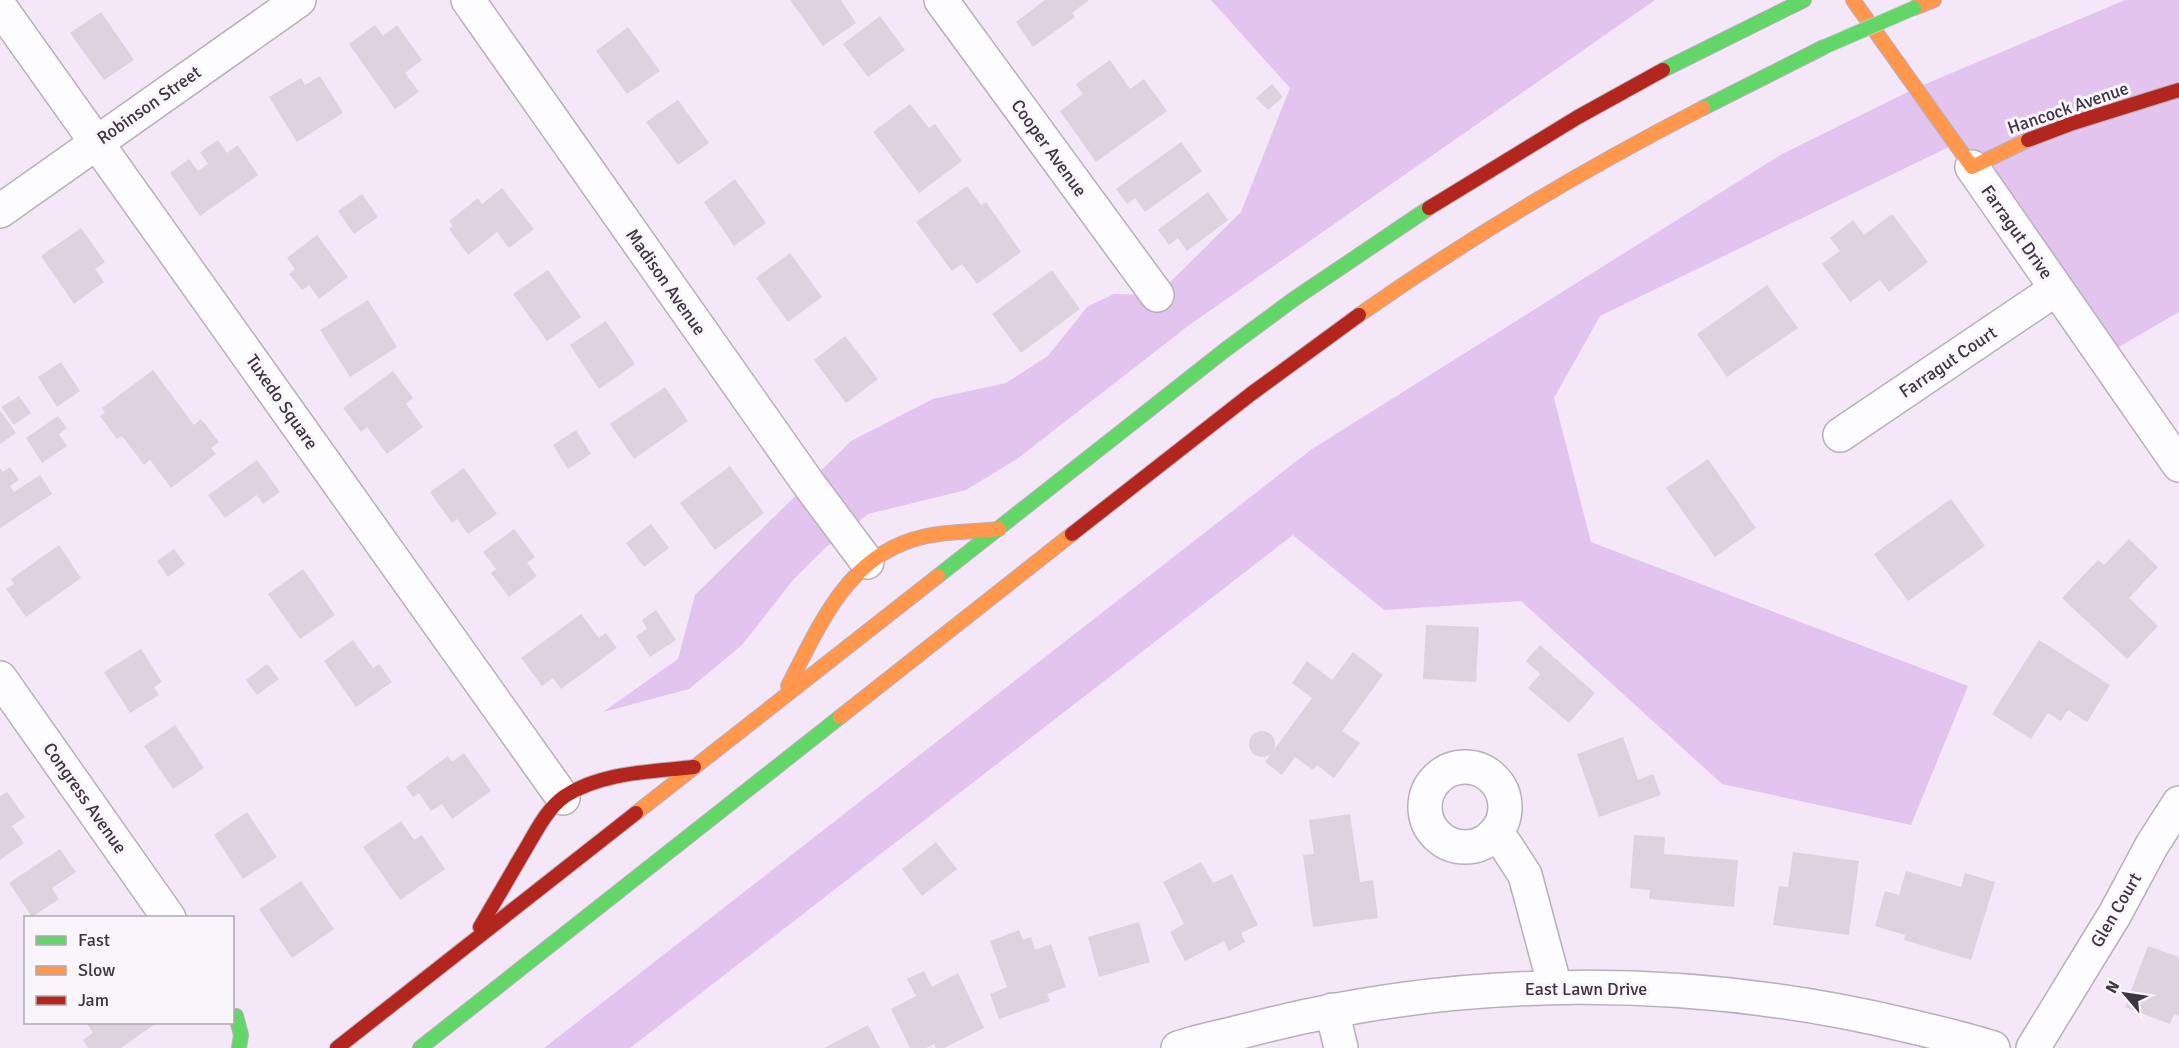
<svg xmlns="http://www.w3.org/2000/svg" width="2179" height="1048" font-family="Signika,sans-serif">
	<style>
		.forest { fill: #e2c4ee }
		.building { fill: #dcd3df }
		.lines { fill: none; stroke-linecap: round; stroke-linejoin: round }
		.street-casing { stroke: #b9afbc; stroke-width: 36 }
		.fast-casing { stroke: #b9afbc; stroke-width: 16 }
		.slow-casing { stroke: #b9afbc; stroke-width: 16 }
		.jam-casing { stroke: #b9afbc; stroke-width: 16 }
		.street { stroke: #fdfcfe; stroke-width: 33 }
		.fast { stroke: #63d668; stroke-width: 14 }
		.slow { stroke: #ff974d; stroke-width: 14 }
		.jam { stroke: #b3261e; stroke-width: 14 }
		.fast-bridge-casing { stroke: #d0cbd3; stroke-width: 16; stroke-linecap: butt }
		.fast-bridge { stroke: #63d668; stroke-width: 14 }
		.labels { text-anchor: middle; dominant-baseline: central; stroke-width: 6; stroke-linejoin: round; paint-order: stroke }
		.street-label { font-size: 18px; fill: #3d3540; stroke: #f9f5fb }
	</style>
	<rect width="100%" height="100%" fill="#f4e8f8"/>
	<g class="forest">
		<polygon points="1211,0 1655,0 1188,326 1017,459 966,490 868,514 824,549 793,580 742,645 689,689 603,712 678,659 695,595 851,441 933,399 1006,383 1048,356 1087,307 1114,294 1157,295 1241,212 1290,88"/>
		<polygon points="2125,0 2179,0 2179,312 2103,356 1955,144 1600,316 1554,398 1591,542 1968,686 1911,825 1722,784 1521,601 1384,610 1293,535 630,1048 544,1048 1312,449 1782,154 1916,88"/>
	</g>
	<g class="building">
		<polygon points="790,0 841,0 856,23 823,46"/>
		<polygon points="1045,0 1089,0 1072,13 1075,17 1033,47 1016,22"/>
		<polygon points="101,12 134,60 104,80 70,33"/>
		<polygon points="880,16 905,50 868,77 843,44"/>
		<polygon points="375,25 383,36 397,25 422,60 405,73 419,92 395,109 349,44"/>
		<polygon points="628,27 660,71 627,94 596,51"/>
		<polygon points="1110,60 1130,89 1144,79 1167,111 1096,162 1060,111 1083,94 1076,84"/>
		<polygon points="320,76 343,113 297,142 269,97 301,78 305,85"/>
		<polygon points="1272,84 1283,97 1268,110 1256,98"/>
		<polygon points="678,100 709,143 678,165 646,122"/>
		<polygon points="910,104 929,128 935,124 962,161 919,193 873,132"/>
		<polygon points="218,140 227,153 238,145 258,175 200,216 170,173 189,159 198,171 208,164 200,152"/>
		<polygon points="1181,142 1202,171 1145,212 1135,198 1127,204 1116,189"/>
		<polygon points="735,179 766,223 734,246 704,202"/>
		<polygon points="967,186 981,205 986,202 1021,252 977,284 962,264 952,271 916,222"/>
		<polygon points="502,188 534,229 509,248 497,232 468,255 449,229 453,226 449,221 478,198 482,204"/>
		<polygon points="1208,192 1228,220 1187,251 1178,238 1169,245 1158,230"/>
		<polygon points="362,194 378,217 354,234 338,211"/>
		<polygon points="1892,214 1928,262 1889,292 1880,280 1850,302 1822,264 1840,251 1830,238 1853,220 1864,235"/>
		<polygon points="81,228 105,262 95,269 104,282 74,304 41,256"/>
		<polygon points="317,235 348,277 319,299 309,285 302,290 289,274 295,269 287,258"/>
		<polygon points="790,253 822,297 788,322 756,278"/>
		<polygon points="548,270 581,317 547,341 513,294"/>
		<polygon points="1052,270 1080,309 1021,353 992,314"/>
		<polygon points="1767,285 1798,328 1727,377 1697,334"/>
		<polygon points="368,300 397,347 350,377 320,330"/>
		<polygon points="606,321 635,364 599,389 570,345"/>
		<polygon points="845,336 878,379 846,403 814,360"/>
		<polygon points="61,362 80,391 57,407 38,377"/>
		<polygon points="153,370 194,425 201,419 219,442 211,448 216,454 171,488 150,460 144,465 122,436 117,439 100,416 105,413 102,408"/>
		<polygon points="393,371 413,398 406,404 423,427 387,454 367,427 361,432 343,408"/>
		<polygon points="665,387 688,421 634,459 610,424"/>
		<polygon points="19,396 31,413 14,425 1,407"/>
		<polygon points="0,410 16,433 0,444"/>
		<polygon points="58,416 67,428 59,434 67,446 42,463 26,438"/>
		<polygon points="576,430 591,454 568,469 553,445"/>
		<polygon points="1708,459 1756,528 1715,557 1666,488"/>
		<polygon points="257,460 280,492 263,504 257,495 225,518 208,495"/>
		<polygon points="730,466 764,513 715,550 680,503"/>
		<polygon points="10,467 19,480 10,486 14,492 40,475 52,494 0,528 0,468 3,472"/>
		<polygon points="464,468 497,514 468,534 457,519 452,523 430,492"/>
		<polygon points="1951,499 1985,546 1908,601 1874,554"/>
		<polygon points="651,524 669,548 644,567 626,543"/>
		<polygon points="514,529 535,557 527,563 537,576 509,597 491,573 496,569 483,552"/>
		<polygon points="2129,539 2158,567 2129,598 2158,626 2127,659 2062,598 2098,560 2104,565"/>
		<polygon points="59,545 81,578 26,617 6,589 14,584 11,579"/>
		<polygon points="174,549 185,564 168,577 157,561"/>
		<polygon points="303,569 335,615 300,639 268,594"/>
		<polygon points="656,610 676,640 650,657 636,636 647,629 642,620"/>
		<polygon points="581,614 599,638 606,633 617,648 561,689 553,678 542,686 521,658"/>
		<polygon points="1426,625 1479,627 1476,682 1423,679"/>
		<polygon points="353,640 373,668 379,664 392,682 356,707 324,661"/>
		<polygon points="2039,640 2110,685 2087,722 2068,710 2061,721 2048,713 2031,739 1992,714"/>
		<polygon points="1540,645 1595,693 1569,723 1528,688 1540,674 1526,661"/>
		<polygon points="141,649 162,682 154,687 159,695 130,713 104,672"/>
		<polygon points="1353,652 1383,675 1342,731 1360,743 1334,778 1317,765 1313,770 1295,757 1282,775 1265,762 1312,698 1292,683 1307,661 1332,680"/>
		<polygon points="267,664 279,679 257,695 246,680"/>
		<polygon points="175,725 204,768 173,789 144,746"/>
		<circle cx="1262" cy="744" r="13"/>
		<polygon points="1623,737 1638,780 1653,774 1661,795 1599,817 1577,754"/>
		<polygon points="464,753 491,791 452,819 442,804 431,811 419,793 413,797 406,787 448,756 452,762"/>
		<polygon points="7,792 25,817 12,826 24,843 0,860 0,796"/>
		<polygon points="247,812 277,857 243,879 214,835"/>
		<polygon points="1350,814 1360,882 1373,880 1378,918 1313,927 1303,855 1314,854 1309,820"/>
		<polygon points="401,821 414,840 422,835 445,869 400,900 363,847"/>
		<polygon points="1634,835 1665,837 1664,854 1738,860 1734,907 1649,899 1650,890 1630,888"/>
		<polygon points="936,842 957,869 922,896 902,869"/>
		<polygon points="60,849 76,872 52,888 59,899 32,917 9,883"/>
		<polygon points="1793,852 1859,861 1849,935 1773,925 1779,886 1788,887"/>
		<polygon points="1201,862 1213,883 1232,874 1258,925 1241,933 1245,942 1229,951 1224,941 1185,961 1170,932 1184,924 1163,882"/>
		<polygon points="1906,871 1961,887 1965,873 1995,882 1971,960 1904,940 1905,935 1875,926 1885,891 1899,895"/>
		<polygon points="301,881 334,929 292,958 259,909"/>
		<polygon points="1139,922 1150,962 1099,977 1088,937"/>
		<polygon points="1019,930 1023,940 1031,937 1035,950 1051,944 1066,987 1047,994 1050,1001 999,1019 990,994 1007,987 990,941"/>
		<polygon points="2148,946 2179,957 2179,1016 2174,1014 2170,1024 2125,1007"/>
		<polygon points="924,971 932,987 958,973 984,1028 944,1048 936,1048 934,1044 926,1048 910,1048 891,1009 916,996 907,979"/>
		<polygon points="86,1022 154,1022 155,1024 121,1048 88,1048 83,1040 93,1033"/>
		<polygon points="868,1025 880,1048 824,1048"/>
	</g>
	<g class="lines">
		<g class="street-casing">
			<g id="street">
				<polyline points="468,0 808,483 867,562"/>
				<polyline points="941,0 1157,295"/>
				<polyline points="0,7 563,798"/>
				<polyline points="1972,167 2179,465"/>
				<polyline points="0,211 299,0"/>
				<polyline points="1840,435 2056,289"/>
				<polyline points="0,678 169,918"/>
				<circle cx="1465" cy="807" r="40"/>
				<polyline points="1494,834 1505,844 1525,875 1555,987"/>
				<polyline points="1332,1010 1341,1048"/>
				<path d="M1178 1048C1201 1040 1225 1036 1248 1030 1462 974 1691 974 1905 1025 1935 1032 1965 1039 1993 1048"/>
				<polyline points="2033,1048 2115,914 2152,845 2179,803"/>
			</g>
		</g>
		<g class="fast-casing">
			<g id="fast">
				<polyline points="1663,70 1804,0"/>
				<polyline points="1703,108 1824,47"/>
				<polyline points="938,576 1225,350 1294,299 1429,208"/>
				<polyline points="236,1016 241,1035 239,1048"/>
				<polyline points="420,1048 840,717"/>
			</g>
		</g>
		<g class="slow-casing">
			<g id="slow">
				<polyline points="1853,0 1972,167 2028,140"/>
				<polyline points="1914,8 1934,0"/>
				<path d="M1359 315C1469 238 1584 169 1703 108"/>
				<path d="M788 686C818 629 845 561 912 540 940 531 970 532 999 529"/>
				<polyline points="840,717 1072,534"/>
				<polyline points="636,813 938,576"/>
			</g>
		</g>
		<g class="jam-casing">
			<g id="jam">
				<polyline points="2028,140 2073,123 2179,90"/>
				<polyline points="1429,208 1578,117 1663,70"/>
				<polyline points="1072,534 1251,394 1359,315"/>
				<path d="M480 927C494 903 508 879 522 855 534 836 545 810 565 796 602 772 651 772 694 767"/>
				<polyline points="337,1048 636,813"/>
			</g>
		</g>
		<use href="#street" class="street"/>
		<use href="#fast" class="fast"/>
		<use href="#slow" class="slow"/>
		<use href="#jam" class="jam"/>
		<g class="fast-bridge-casing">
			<polyline id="fast-bridge" points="1824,47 1914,8"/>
		</g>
		<use href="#fast-bridge" class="fast-bridge"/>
	</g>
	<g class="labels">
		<g class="street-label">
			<text transform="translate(149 105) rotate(-35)">Robinson Street</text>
			<text transform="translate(2068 108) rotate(-19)">Hancock Avenue</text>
			<text transform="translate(1049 148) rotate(54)">Cooper Avenue</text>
			<text transform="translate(2017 232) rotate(55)">Farragut Drive</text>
			<text transform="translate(666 282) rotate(55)">Madison Avenue</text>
			<text transform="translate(1948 362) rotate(-34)">Farragut Court</text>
			<text transform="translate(282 402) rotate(55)">Tuxedo Square</text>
			<text transform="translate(85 798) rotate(55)">Congress Avenue</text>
			<text transform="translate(2116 910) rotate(-60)">Glen Court</text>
			<text x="1586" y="989">East Lawn Drive</text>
		</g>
	</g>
	<rect x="24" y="916" width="210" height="108" fill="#f9f5fb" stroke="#aea8b0" stroke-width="1.5"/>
	<rect x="36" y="936" width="30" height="9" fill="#63d668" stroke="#aea8b0" stroke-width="1.5"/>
	<text x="78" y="946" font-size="18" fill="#3d3540">Fast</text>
	<rect x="36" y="966" width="30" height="9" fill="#ff974d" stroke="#aea8b0" stroke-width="1.5"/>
	<text x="78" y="976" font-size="18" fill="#3d3540">Slow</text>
	<rect x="36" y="996" width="30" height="9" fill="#b3261e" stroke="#aea8b0" stroke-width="1.5"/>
	<text x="78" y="1006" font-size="18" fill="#3d3540">Jam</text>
	<g transform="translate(2125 994) rotate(299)" stroke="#f9f5fb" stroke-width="4.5" paint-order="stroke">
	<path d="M0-4.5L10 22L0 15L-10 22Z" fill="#3d3540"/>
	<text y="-9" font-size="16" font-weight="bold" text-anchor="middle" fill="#3d3540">N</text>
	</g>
</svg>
